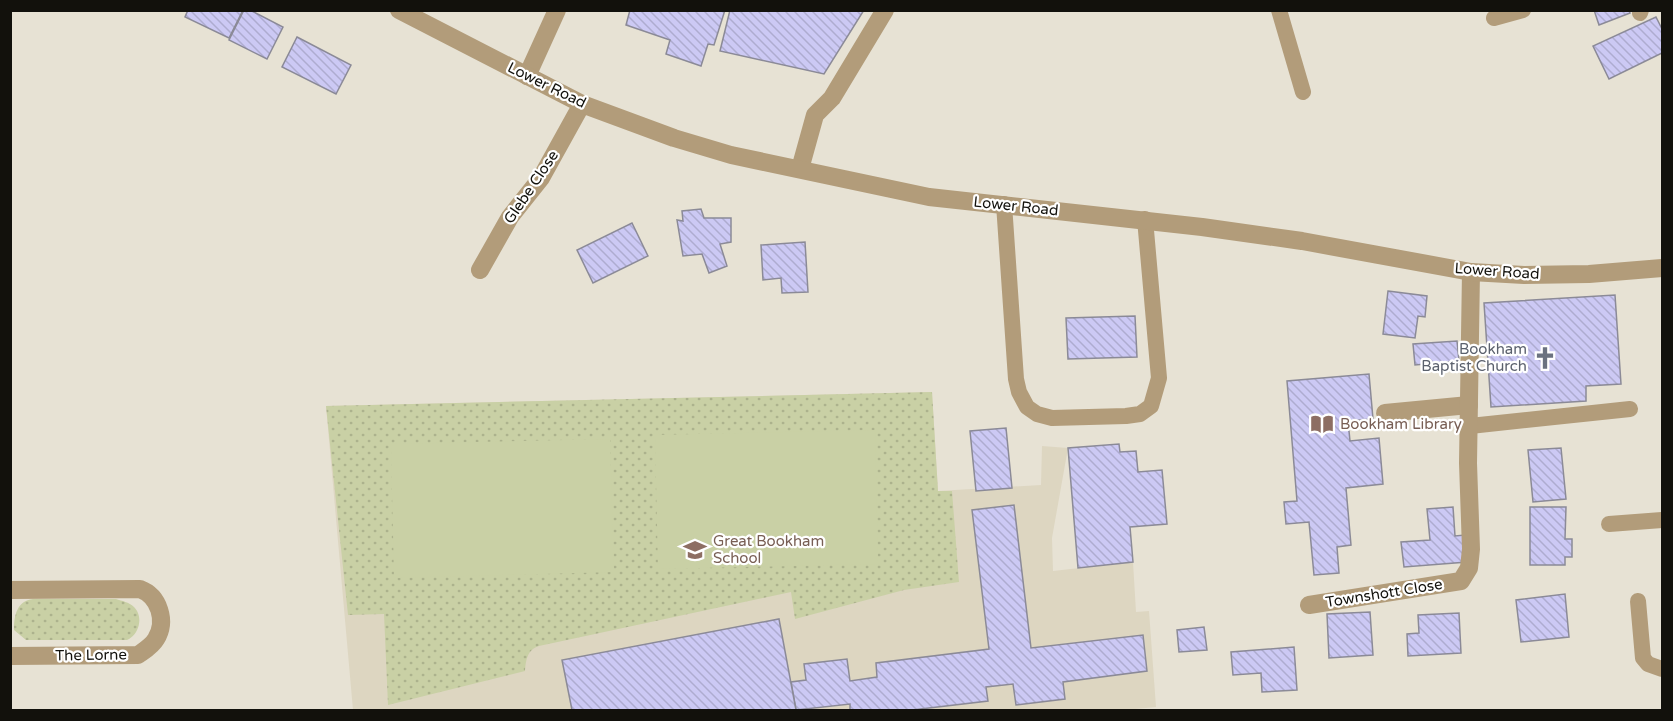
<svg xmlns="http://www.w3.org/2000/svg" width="1673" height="721" font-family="'Varela Round',sans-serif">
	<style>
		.built { fill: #ddd6c1 }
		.grass { fill: url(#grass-dots) }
		.pitch { fill: #c9d0a5 }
		.building { fill: url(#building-back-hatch); stroke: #8b8a97; stroke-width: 1.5 }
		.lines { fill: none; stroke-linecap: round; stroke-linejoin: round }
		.service { stroke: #b29c7a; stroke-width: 16 }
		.minor { stroke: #b29c7a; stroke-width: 18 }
		.tertiary { stroke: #b29c7a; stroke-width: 18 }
		.labels { text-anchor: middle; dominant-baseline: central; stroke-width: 4.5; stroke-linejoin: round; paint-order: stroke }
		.street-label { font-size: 15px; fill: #12110c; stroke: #fff }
		.worship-label { font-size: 15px; fill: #5b616d; stroke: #fff; text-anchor: end }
		.education-label { font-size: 15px; fill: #785e54; stroke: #fff; text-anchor: start }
	</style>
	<defs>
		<pattern id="grass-dots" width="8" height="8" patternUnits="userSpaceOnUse" patternTransform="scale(1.5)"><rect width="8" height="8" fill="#c9d0a5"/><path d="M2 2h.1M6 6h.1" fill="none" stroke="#acb28d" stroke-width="1.8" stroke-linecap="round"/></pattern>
		<pattern id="building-back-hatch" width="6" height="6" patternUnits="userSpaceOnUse" patternTransform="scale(1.5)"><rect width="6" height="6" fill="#ccc9f4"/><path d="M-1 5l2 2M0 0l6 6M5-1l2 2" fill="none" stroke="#aeacd0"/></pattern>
	</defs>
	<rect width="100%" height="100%" fill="#e7e2d4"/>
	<polygon class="built" points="932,392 938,491 1041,485 1042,446 1068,448 1052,538 1053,571 1133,562 1136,612 1149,611 1156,707 1125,710 353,710 326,406"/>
	<g class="grass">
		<path d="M932 392 938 491H952L959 582 904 590 795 619 791 592 539 646C527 650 526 660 525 671L388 705 384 614 348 615 326 406Z"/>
		<path d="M33 599H116C122 601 129 602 134 607 144 617 139 635 127 640H26L14 630C14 615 17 601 33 599Z"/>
	</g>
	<g class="pitch">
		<polygon points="875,430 878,564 658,569 655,435"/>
		<polygon points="610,439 614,572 394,578 391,444"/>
	</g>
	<g class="building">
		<polygon points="188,10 243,10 229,38 185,17"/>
		<polygon points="244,10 250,10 283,27 267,59 229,40"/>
		<polygon points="630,10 725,10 714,45 708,44 701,66 666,54 670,40 626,25"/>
		<polygon points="730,10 864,10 824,74 720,51"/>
		<polygon points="1594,10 1629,10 1630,13 1599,25"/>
		<polygon points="1656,17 1662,29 1662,53 1609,79 1593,46"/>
		<polygon points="297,37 351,65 336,94 282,67"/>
		<polygon points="701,209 704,218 731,218 731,242 720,244 727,266 709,273 702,254 683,256 677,220 683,221 682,211"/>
		<polygon points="632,223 648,256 593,283 577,250"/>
		<polygon points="805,242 808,292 782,293 781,278 763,280 761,245"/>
		<polygon points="1388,291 1427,296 1425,317 1418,316 1415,338 1383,334"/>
		<polygon points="1615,295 1621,384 1586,386 1586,401 1491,407 1484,303"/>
		<polygon points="1135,316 1137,357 1068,359 1066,318"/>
		<polygon points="1457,341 1459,361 1415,365 1413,344"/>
		<polygon points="1369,374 1373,419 1348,421 1350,441 1379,438 1383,484 1346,488 1351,545 1337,547 1339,573 1314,575 1309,522 1286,524 1284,502 1297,501 1287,381"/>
		<polygon points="1006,428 1012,488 976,491 970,431"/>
		<polygon points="1119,444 1120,452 1136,451 1138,472 1162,470 1167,524 1130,527 1133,562 1078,568 1068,448"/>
		<polygon points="1561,448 1566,499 1533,502 1528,450"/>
		<polygon points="1014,505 1031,648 1143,635 1147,671 1063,682 1065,699 1016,705 1013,684 986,687 988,701 912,710 850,710 850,704 796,710 791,682 806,680 804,664 847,659 850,681 877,677 876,663 989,649 972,510"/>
		<polygon points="1453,507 1455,536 1465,535 1467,562 1404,567 1401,542 1430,540 1427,509"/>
		<polygon points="1530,507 1566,507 1565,539 1572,539 1572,557 1565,557 1565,565 1530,565"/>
		<polygon points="1565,594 1569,637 1521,642 1516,600"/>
		<polygon points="1370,612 1373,655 1329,658 1327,614"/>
		<polygon points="1459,613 1461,653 1408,656 1407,634 1419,633 1418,615"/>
		<polygon points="779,619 796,710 572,710 562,660"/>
		<polygon points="1204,627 1207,650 1179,652 1177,630"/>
		<polygon points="1294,647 1297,690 1262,692 1261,673 1233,675 1231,652"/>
	</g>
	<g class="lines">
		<g class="service">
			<polyline points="1279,10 1303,92"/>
			<polyline points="1640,13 1641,10"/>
			<polyline points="1494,18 1523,10"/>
			<polyline points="1004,204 1016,379 1019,392 1027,407 1037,414 1052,418 1126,416 1140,414 1151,406 1159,378 1145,219"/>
			<polyline points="1470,426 1630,409"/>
			<polyline points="1609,524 1662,520"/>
			<polyline points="1638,601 1643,658 1648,664 1662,669"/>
		</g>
		<g class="minor">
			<polyline points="527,76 557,10"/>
			<polyline points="800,169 815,115 832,98 885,10"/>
			<polyline points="480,270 510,217 541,178 582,104"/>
			<polyline points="1385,413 1469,405"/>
			<path d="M10 590 140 589C159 596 167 621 156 639 152 646 145 650 138 655L10 656"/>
			<polyline points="1309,605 1461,581 1469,568 1471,549 1468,463 1471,272"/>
		</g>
		<polyline class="tertiary" points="399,10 582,104 674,138 731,155 929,197 1202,227 1302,241 1471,272 1524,275 1589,274 1662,268"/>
	</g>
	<defs>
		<g id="church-bare" transform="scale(1.8)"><path d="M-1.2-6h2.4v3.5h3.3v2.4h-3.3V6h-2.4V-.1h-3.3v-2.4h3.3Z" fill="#6b7280" stroke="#fff" stroke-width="2.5" paint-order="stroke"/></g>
		<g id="library-bare" transform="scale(1.8)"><path d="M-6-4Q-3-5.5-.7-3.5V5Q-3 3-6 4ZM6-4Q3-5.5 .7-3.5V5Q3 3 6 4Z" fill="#8d6e63" stroke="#fff" stroke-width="2.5" paint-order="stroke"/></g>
		<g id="school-bare" transform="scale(1.8)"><path d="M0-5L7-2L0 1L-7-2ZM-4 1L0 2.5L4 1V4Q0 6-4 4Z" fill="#8d6e63" stroke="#fff" stroke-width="2.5" paint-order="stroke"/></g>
	</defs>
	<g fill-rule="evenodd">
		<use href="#church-bare" x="1545" y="358"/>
		<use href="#library-bare" x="1322" y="424"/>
		<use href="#school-bare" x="695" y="550"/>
	</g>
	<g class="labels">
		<g class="street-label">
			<text transform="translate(547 85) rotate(26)">Lower Road</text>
			<text transform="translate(531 187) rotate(-56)">Glebe Close</text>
			<text transform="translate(1016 206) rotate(6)">Lower Road</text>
			<text transform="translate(1497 271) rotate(4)">Lower Road</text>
			<text transform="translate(1384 593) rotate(-9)">Townshott Close</text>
			<text transform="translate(91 655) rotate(-1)">The Lorne</text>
		</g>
		<g class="worship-label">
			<text x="1527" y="349">Bookham<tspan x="1527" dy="17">Baptist Church</tspan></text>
		</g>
		<g class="education-label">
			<text x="1340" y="424">Bookham Library</text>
			<text x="713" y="541">Great Bookham<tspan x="713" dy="17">School</tspan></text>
		</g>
	</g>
	<rect width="1673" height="721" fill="none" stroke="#12110c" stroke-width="24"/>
</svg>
